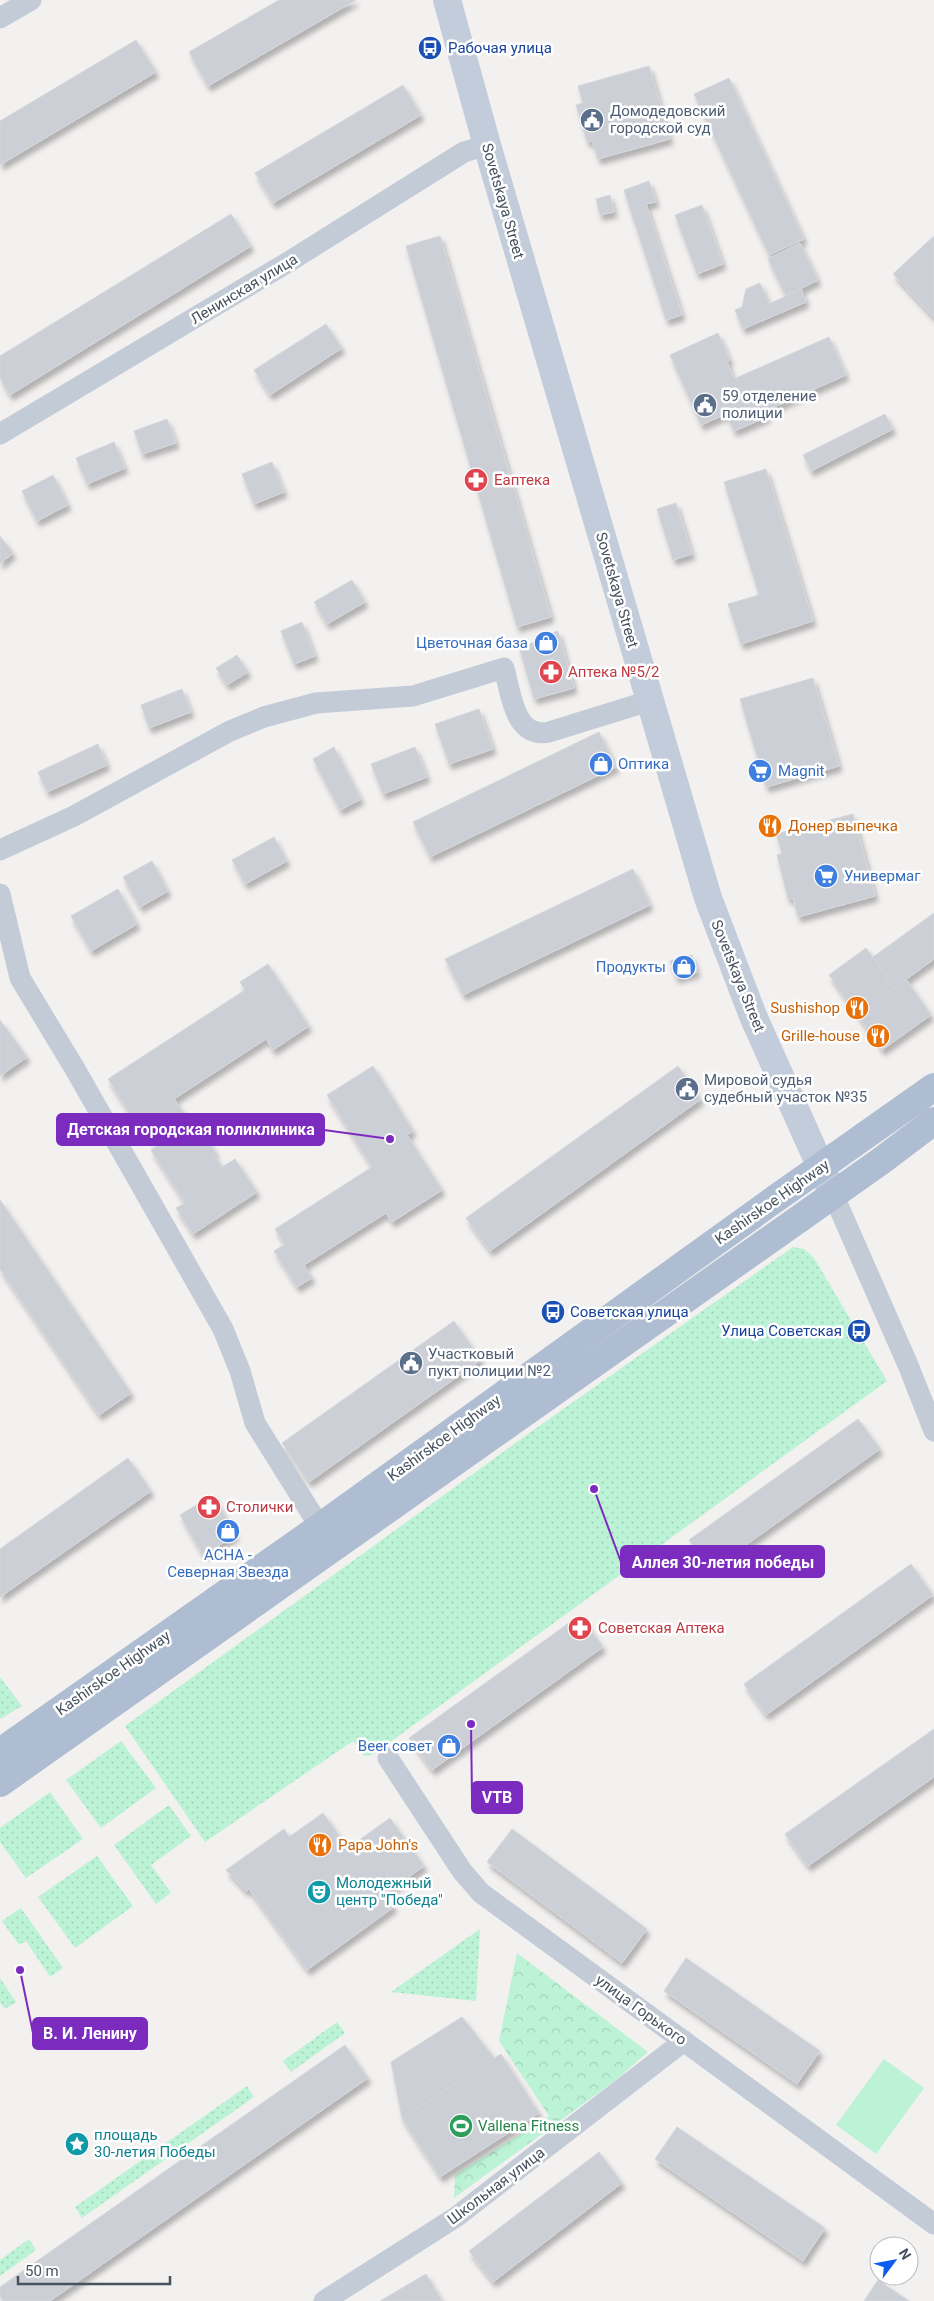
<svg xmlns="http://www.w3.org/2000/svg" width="934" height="2301" font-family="Roboto,sans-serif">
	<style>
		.grass { fill: url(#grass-dots) }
		.forest { fill: url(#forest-crowns) }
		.garden { fill: #bcf3d6 }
		.building { fill: #cccfd5; stroke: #d4d6dc; filter: url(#shadow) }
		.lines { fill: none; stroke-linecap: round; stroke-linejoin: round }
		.minor { stroke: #c3cbd6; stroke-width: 21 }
		.secondary { stroke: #c2ccda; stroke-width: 28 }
		.primary { stroke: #aebdd1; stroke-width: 28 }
		.labels { text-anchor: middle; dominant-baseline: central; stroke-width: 5; stroke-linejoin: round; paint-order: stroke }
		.transit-label { font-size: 15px; fill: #164399; stroke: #fff; text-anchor: start }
		.service-label { font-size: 15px; fill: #4e5e75; stroke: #fff; text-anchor: start }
		.street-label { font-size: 15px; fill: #47525f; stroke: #fff }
		.health-label { font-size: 15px; fill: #be3a42; stroke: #fff; text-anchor: start }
		.shop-label { font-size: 15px; fill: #366cbe; stroke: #fff; text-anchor: end }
		.food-label { font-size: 15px; fill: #c56008; stroke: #fff; text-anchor: start }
		.culture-label { font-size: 15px; fill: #0d838f; stroke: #fff; text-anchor: start }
		.leisure-label { font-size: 15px; fill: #27864d; stroke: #fff; text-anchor: start }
		.leader { fill: none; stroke: #7b2cbf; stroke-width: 2 }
		.callout-dot { fill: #7b2cbf; stroke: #fff; stroke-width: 2 }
		.callout { fill: #7b2cbf; stroke: #7b2cbf; stroke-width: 2 }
		.callout-label { font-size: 16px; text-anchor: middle; font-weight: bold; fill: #fff }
	</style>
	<defs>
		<pattern id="grass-dots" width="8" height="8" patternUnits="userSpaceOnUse" patternTransform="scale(1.25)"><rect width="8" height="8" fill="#bcf3d6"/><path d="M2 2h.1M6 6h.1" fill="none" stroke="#a3d2ba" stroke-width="1.8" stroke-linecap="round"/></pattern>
		<pattern id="forest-crowns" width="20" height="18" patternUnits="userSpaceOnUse" patternTransform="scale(1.25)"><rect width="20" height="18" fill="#bcf3d6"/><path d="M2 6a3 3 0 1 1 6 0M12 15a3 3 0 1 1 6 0" fill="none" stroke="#a3d2ba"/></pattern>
		<filter id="shadow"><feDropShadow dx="3" dy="5.5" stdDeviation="2.5" flood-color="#0004"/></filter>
	</defs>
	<rect width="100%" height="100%" fill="#f3f0f0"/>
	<g class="grass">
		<polygon points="793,1247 804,1249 814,1258 887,1381 375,1753 369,1756 363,1755 353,1741 205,1842 125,1726 532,1431"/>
		<polygon points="0,1677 22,1706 0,1719"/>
		<polygon points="121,1741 156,1788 101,1828 66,1780"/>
		<polygon points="50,1792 83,1839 26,1878 0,1842 0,1828"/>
		<polygon points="169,1805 191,1836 151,1865 171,1893 156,1904 114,1845"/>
		<polygon points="97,1856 133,1906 75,1948 38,1897"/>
		<polygon points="21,1908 63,1968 50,1977 26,1941 19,1945 2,1921"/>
		<polygon points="480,1929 476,2001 391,1992"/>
		<polygon points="0,1978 16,2002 5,2009 0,2002"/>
		<polygon points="337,2022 345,2033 291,2072 283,2061"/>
		<polygon points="247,2086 254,2097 82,2218 75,2207"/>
		<polygon points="29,2239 36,2250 0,2276 0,2260"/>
	</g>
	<polygon class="forest" points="517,1953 648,2052 616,2080 454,2198 455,2175 549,2116 499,2041"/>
	<polygon class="garden" points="884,2059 924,2088 876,2154 836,2125"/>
	<g class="building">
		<polygon points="279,0 356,0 208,86 189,52"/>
		<polygon points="136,40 156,72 0,165 0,121"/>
		<polygon points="649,66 670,139 598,159 592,141 587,142 576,105 583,103 578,86"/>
		<polygon points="729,78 804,239 769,255 694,94"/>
		<polygon points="403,85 421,115 273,203 255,173"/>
		<polygon points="649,181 656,202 646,204 682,315 666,320 624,190"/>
		<polygon points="610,195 614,212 600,215 596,199"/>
		<polygon points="702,205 723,264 697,274 675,215"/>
		<polygon points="231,214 251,246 10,395 0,378 0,356"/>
		<polygon points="440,236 551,617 517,627 406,246"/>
		<polygon points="934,236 934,318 893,274"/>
		<polygon points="800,243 818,280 786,296 768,259"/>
		<polygon points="760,283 769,304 801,289 806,302 743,329 735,310 742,307 746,289"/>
		<polygon points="326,324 342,348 270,395 254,370"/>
		<polygon points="718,333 730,360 727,362 734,379 829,337 846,375 765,411 767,417 734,431 726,414 701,425 670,355"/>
		<polygon points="885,414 893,429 811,471 803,455"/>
		<polygon points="167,419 176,443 142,454 134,431"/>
		<polygon points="114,442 125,468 87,484 76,458"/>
		<polygon points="272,462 284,492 254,504 242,474"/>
		<polygon points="766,469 813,621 741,644 728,604 759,595 724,482"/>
		<polygon points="53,475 68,505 37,521 22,491"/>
		<polygon points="676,503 692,554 673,560 657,509"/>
		<polygon points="0,536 13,553 0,564"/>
		<polygon points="352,580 365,602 327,624 314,602"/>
		<polygon points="302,622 315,656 294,664 281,631"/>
		<polygon points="558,631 574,688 534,699 519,647 539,641 538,637"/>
		<polygon points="237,655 248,672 227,685 216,668"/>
		<polygon points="813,678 839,766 766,787 740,699"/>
		<polygon points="182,689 191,712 149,728 141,705"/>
		<polygon points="479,709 493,749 449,764 435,724"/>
		<polygon points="599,732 616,767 430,857 413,822"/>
		<polygon points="98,744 107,765 47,792 38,772"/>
		<polygon points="334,747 361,799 340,810 313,759"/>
		<polygon points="415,747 427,777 383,794 371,764"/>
		<polygon points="853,814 875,896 798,917 793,898 788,899 777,855 782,854 776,834"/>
		<polygon points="274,837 287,861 245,884 232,860"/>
		<polygon points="152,861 168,891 140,907 123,877"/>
		<polygon points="633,869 650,905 463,995 445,959"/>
		<polygon points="118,889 137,924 91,951 71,916"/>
		<polygon points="934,913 934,959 893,989 885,978 887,976 873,957"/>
		<polygon points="866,948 887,976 885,978 893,989 906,979 931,1015 882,1050 829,975"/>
		<polygon points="692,955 697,972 676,978 670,961"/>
		<polygon points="268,964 309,1026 273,1050 266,1039 174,1099 196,1132 201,1129 215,1152 213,1153 222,1167 235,1159 257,1192 193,1234 176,1208 185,1203 151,1150 157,1146 141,1122 137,1125 108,1079 245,990 240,982"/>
		<polygon points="0,1020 27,1057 0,1076"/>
		<polygon points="373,1066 413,1131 407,1135 442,1190 392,1222 386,1213 304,1265 312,1278 297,1287 274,1251 285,1244 275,1229 372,1167 327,1095"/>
		<polygon points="678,1066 701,1099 490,1251 466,1218"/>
		<polygon points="0,1200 131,1393 99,1415 0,1269"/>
		<polygon points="454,1321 481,1360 309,1482 282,1443"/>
		<polygon points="858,1419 880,1449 711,1570 689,1540"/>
		<polygon points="128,1458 151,1491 0,1597 0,1549"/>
		<polygon points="213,1495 236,1535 203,1555 180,1515"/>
		<polygon points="911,1564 933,1595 766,1715 744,1684"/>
		<polygon points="580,1615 603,1647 432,1770 409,1738"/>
		<polygon points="934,1729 934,1777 808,1866 785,1834"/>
		<polygon points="323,1813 348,1848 390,1818 424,1866 385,1894 394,1907 307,1970 249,1889 246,1891 226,1870 284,1829 289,1837"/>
		<polygon points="512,1829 647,1929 622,1963 487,1862"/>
		<polygon points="686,1958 820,2051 797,2084 664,1991"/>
		<polygon points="462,2017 495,2059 402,2118 391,2062"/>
		<polygon points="345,2045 368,2078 50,2301 3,2301 0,2296 0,2287"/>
		<polygon points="501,2054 539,2113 440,2177 402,2118"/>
		<polygon points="677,2127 825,2228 803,2261 655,2159"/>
		<polygon points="599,2152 622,2183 493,2282 469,2251"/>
		<polygon points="426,2274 442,2301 380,2301"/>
		<polygon points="878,2280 909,2301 864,2301"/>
	</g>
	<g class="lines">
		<g class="minor">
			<polyline points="0,18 31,0"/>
			<polyline points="0,434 290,261 464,152 487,145"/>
			<path d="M0 850 74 816 230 731 264 717 316 703 413 696 504 668C511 693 514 739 549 732L649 701"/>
			<polyline points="0,894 20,978 75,1069 223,1329 240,1371 255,1423 320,1527"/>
			<polyline points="833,1194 908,1365 934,1431"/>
			<polyline points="388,1758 462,1871 481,1893 934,2224"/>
			<polyline points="324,2301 456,2217 684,2041"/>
		</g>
		<polyline class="secondary" points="447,0 487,145 708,898 753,1016 833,1194"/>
		<g class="primary">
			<polyline points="0,1752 320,1527 768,1204 934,1087"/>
			<polyline points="0,1783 881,1161 934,1121"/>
		</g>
	</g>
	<defs>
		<g id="bus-disc" transform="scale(1.25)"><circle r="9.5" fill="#1a4fb4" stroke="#fff"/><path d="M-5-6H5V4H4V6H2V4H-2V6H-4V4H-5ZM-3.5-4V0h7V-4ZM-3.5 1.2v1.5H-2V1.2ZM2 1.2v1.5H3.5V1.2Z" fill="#fff"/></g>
		<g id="civic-disc" transform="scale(1.25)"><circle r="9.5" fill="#5c6f8a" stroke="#fff"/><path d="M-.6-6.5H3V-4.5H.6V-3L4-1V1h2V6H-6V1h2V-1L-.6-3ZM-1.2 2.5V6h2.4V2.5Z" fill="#fff"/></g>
		<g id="pharmacy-disc" transform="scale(1.25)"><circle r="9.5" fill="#e0444e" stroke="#fff"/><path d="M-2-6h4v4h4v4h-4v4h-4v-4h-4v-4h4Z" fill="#fff"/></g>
		<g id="shop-disc" transform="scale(1.25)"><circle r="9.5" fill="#3f7fe0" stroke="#fff"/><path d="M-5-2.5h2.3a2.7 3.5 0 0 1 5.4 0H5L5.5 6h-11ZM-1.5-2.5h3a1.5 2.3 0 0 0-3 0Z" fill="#fff"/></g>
		<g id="supermarket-disc" transform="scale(1.25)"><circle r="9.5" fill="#3f7fe0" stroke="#fff"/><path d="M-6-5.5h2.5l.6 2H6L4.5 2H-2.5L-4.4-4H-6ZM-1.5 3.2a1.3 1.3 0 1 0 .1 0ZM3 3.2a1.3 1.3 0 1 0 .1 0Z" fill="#fff"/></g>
		<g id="restaurant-disc" transform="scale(1.25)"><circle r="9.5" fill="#e8710a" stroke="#fff"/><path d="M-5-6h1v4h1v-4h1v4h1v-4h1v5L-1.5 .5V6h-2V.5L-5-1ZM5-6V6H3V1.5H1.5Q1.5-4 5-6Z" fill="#fff"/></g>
		<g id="theatre-disc" transform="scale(1.25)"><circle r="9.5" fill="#0f9aa8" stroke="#fff"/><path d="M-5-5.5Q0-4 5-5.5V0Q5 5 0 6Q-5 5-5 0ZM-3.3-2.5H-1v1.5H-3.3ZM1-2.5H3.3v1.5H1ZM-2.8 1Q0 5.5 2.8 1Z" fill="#fff"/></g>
		<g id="stadium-disc" transform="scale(1.25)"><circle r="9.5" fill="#2e9e5b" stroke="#fff"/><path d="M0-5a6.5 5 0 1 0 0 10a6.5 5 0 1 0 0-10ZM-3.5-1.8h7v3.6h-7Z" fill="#fff"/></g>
		<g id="sight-disc" transform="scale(1.25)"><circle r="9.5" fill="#0f9aa8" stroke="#fff"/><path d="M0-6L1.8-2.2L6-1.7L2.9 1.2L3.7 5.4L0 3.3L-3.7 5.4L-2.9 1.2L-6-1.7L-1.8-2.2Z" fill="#fff"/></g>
	</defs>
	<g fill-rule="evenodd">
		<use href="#bus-disc" x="430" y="48"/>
		<use href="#civic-disc" x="592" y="120"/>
		<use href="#civic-disc" x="705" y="405"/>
		<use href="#pharmacy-disc" x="476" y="480"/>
		<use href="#shop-disc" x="546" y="643"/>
		<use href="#pharmacy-disc" x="551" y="672"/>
		<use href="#shop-disc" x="601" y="764"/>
		<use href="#supermarket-disc" x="760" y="771"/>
		<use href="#restaurant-disc" x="770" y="826"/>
		<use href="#supermarket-disc" x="826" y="876"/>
		<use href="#shop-disc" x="684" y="967"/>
		<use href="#restaurant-disc" x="857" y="1008"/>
		<use href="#restaurant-disc" x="878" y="1036"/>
		<use href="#civic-disc" x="687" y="1089"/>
		<use href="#bus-disc" x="553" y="1312"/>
		<use href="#bus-disc" x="859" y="1331"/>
		<use href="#civic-disc" x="411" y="1363"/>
		<use href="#pharmacy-disc" x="209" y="1507"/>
		<use href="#shop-disc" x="228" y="1531"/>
		<use href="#pharmacy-disc" x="580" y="1628"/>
		<use href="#shop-disc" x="449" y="1746"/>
		<use href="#restaurant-disc" x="320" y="1845"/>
		<use href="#theatre-disc" x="319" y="1892"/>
		<use href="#stadium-disc" x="461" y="2126"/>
		<use href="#sight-disc" x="77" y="2144"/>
	</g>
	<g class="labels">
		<g class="transit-label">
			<text x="448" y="48">Рабочая улица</text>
			<text x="570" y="1312">Советская улица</text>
			<text x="842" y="1331" text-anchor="end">Улица Советская</text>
		</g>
		<g class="service-label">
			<text x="610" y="111">Домодедовский<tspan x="610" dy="17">городской суд</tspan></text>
			<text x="722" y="396">59 отделение<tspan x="722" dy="17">полиции</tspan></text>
			<text x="704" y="1080">Мировой судья<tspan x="704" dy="17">судебный участок №35</tspan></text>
			<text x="428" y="1354">Участковый<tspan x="428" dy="17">пукт полиции №2</tspan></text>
		</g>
		<g class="street-label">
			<text transform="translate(503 201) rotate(74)">Sovetskaya Street</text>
			<text transform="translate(244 289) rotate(-31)">Ленинская улица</text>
			<text transform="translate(617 590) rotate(74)">Sovetskaya Street</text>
			<text transform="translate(738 976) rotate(68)">Sovetskaya Street</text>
			<text transform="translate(772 1202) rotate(-35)">Kashirskoe Highway</text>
			<text transform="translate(444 1438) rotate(-36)">Kashirskoe Highway</text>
			<text transform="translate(113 1673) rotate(-35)">Kashirskoe Highway</text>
			<text transform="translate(641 2010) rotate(36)">улица Горького</text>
			<text transform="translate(496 2186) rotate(-37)">Школьная улица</text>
		</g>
		<g class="health-label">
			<text x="494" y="480">Еаптека</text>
			<text x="568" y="672">Аптека №5/2</text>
			<text x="226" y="1507">Столички</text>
			<text x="598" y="1628">Советская Аптека</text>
		</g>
		<g class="shop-label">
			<text x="528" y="643">Цветочная база</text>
			<text x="618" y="764" text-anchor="start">Оптика</text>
			<text x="778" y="771" text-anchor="start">Magnit</text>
			<text x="844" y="876" text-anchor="start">Универмаг</text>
			<text x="666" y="967">Продукты</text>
			<text x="228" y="1555" text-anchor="middle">АСНА -<tspan x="228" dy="17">Северная Звезда</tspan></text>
			<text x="432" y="1746">Beer совет</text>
		</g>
		<g class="food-label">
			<text x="788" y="826">Донер выпечка</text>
			<text x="840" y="1008" text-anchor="end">Sushishop</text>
			<text x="860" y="1036" text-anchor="end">Grille-house</text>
			<text x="338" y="1845">Papa John's</text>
		</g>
		<g class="culture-label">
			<text x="336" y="1883">Молодежный<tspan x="336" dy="17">центр "Победа"</tspan></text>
			<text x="94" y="2135">площадь<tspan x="94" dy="17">30-летия Победы</tspan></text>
		</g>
		<g class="leisure-label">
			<text x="478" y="2126">Vallena Fitness</text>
		</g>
	</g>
	<path class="leader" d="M390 1139L324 1130M594 1489L621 1562M471 1724L472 1797M20 1970L33 2033"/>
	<g class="callout-dot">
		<circle cx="390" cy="1139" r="5"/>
		<circle cx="594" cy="1489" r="5"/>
		<circle cx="471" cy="1724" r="5"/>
		<circle cx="20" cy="1970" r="5"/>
	</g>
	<g class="callout">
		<rect x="57" y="1114" width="267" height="31" rx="5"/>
		<rect x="621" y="1546" width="203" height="31" rx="5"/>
		<rect x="472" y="1782" width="50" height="31" rx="5"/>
		<rect x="33" y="2018" width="114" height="31" rx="5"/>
	</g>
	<g class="callout-label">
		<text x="191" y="1135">Детская городская поликлиника</text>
		<text x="723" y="1568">Аллея 30-летия победы</text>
		<text x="497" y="1803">VTB</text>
		<text x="90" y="2039">В. И. Ленину</text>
	</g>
	<g transform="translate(894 2261) rotate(58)"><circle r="24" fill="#ffffff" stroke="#b5babf"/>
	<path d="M0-4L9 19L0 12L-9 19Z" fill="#0c5df1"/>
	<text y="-8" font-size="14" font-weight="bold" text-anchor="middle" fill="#47525f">N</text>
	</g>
	<path d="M18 2276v8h152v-8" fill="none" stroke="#47525f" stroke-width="2.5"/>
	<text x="25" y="2276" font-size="15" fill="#47525f" stroke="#ffffff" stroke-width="4" paint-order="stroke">50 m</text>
</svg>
